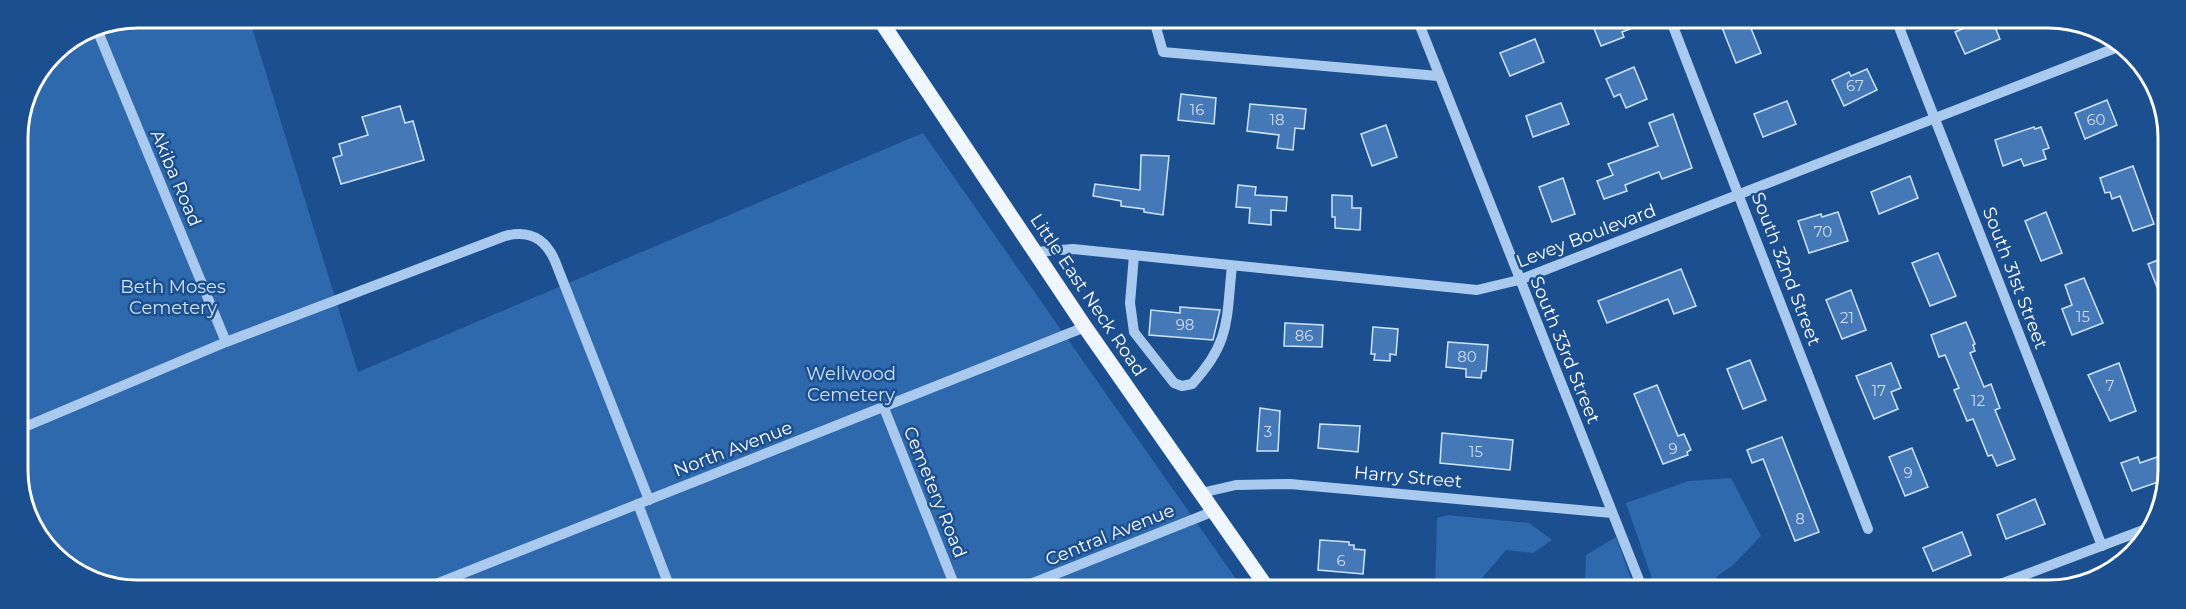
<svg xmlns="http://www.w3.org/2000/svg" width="2186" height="609" font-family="Montserrat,sans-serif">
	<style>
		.green { fill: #2e69ad }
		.building { fill: #4478b7; stroke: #cfe3fa; stroke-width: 1.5 }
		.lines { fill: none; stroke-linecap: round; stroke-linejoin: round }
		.minor { stroke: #a9c9ee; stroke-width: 10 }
		.major { stroke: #f0f6ff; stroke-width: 15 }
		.labels { text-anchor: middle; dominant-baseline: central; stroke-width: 5; stroke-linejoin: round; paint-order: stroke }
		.number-label { font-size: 15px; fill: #d0dded }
		.street-label { font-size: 18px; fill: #fff; stroke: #1b4f8f }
		.park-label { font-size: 18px; fill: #cfe3fa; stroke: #1b4f8f }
		.rim { fill: none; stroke: #fff; stroke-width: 3 }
	</style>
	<rect width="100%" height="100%" fill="#1b4f8f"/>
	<g class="green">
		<polygon points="139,18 249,18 358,372 923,133 1243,589 108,587 53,555 20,493 18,131 27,92 54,53 93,27"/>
		<polygon points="1731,478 1761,536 1733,565 1716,577 1715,590 1656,590 1626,503 1689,481"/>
		<polygon points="1448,515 1529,523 1552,540 1533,553 1506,550 1482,578 1479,590 1435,590 1437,518"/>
		<polygon points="1616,537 1635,590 1585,590 1586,555"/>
	</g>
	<g class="building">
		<polygon points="1591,21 1648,21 1648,22 1622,32 1624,37 1601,46"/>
		<polygon points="1731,21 1748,21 1761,53 1736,63 1721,25"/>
		<polygon points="1979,22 1993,22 2000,39 1965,54 1955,32"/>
		<polygon points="1535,39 1544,62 1510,76 1500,53"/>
		<polygon points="1634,67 1647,99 1626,108 1620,94 1614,97 1606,79"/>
		<polygon points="1867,69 1877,90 1844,106 1832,80 1849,72 1851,76"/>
		<polygon points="1181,94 1216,98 1214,124 1178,120"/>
		<polygon points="2107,100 2117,125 2085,139 2075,113"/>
		<polygon points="1787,101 1796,124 1763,137 1754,114"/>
		<polygon points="1561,103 1569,124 1533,137 1526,116"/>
		<polygon points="1250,104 1306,109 1304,129 1295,128 1293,150 1277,148 1279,135 1247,131"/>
		<polygon points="400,106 405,123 413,121 424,160 341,184 333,158 342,155 339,144 368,135 362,117"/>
		<polygon points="1673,114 1692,168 1662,179 1659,172 1625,185 1627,191 1604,199 1597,181 1613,175 1608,164 1658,146 1649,123"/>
		<polygon points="1386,125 1397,157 1372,166 1361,134"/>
		<polygon points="2034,127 2035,129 2041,127 2049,148 2043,150 2046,159 2024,166 2021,159 2003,166 1995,140"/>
		<polygon points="1141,155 1169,156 1163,215 1144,212 1144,209 1121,206 1121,201 1093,196 1095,184 1140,190"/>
		<polygon points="2133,166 2154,224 2133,231 2120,196 2112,199 2110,192 2105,193 2100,178"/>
		<polygon points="1910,176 1918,198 1879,214 1871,192"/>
		<polygon points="1563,178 1575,214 1552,222 1539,187"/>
		<polygon points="1238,185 1256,187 1255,195 1287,197 1286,211 1271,210 1271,225 1249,223 1250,208 1236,207"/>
		<polygon points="1332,195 1352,196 1352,208 1361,208 1360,230 1335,228 1335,217 1332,217"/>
		<polygon points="1838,212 1848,241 1809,253 1798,221 1821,214 1822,217"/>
		<polygon points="2046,212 2062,253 2041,261 2025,221"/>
		<polygon points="1938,253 1956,296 1930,306 1912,263"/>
		<polygon points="2165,257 2165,305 2164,305 2148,264"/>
		<polygon points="1681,269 1696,306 1674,314 1668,299 1607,323 1598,301"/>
		<polygon points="2084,278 2103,323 2072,335 2062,309 2072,305 2065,285"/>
		<polygon points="1851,290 1866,330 1842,339 1826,300"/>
		<polygon points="1180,307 1220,310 1213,340 1149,335 1151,310 1180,313"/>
		<polygon points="1966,322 1975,344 1973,345 1975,351 1970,353 1984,387 1991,384 2000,408 1995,410 2015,459 1997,466 1992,455 1988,456 1973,419 1967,421 1954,390 1959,388 1945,355 1939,357 1931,335"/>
		<polygon points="1285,323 1323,325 1322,347 1284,346"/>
		<polygon points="1373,327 1398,329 1396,355 1390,354 1390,361 1374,360 1375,354 1371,354"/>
		<polygon points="1448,342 1488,345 1486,371 1482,371 1481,378 1466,377 1466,369 1446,367"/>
		<polygon points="1750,360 1766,400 1743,409 1727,369"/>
		<polygon points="1891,363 1901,388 1891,392 1898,409 1874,419 1856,376"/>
		<polygon points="2119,363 2136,411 2110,421 2088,375"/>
		<polygon points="1657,385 1678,436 1684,434 1691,450 1687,452 1688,455 1663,464 1634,394"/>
		<polygon points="1260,408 1280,411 1278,451 1257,451"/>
		<polygon points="1320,424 1360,426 1358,452 1318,448"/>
		<polygon points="1442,433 1513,440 1510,470 1440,463"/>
		<polygon points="1782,437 1819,532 1795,541 1763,459 1752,463 1747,450"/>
		<polygon points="1912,448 1928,487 1905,496 1889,457"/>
		<polygon points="2160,456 2164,466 2164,480 2132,491 2121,463 2138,457 2140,463"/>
		<polygon points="2035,499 2045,524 2006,539 1997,515"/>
		<polygon points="1962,532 1971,555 1933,571 1923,548"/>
		<polygon points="1320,540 1349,542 1349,545 1354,545 1354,549 1365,550 1363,574 1318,570"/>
	</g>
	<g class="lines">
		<g class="minor">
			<polyline points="1154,20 1163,52 1438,76"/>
			<polyline points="1418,21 1643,590"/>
			<polyline points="1671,21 1868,529"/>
			<polyline points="1897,22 2102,546"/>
			<polyline points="96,27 226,342"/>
			<polyline points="1036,252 1073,249 1477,290 1519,280 2118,47"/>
			<path d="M1134 255 1130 303 1134 332 1174 383 1182 386 1192 384C1231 342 1226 320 1232 266"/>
			<polyline points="884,408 956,589"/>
			<path d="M20 429 226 342 505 236C529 230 545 238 555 261L649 500"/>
			<polyline points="1201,493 1236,485 1290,484 1612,513"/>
			<polyline points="638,504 670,588"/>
			<polyline points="426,588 1085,327"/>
			<polyline points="1018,589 1214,511"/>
			<polyline points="1982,591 2146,529"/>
		</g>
		<polyline class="major" points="880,20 1085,327 1268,589"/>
	</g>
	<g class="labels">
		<g class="number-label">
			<text x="1855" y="85">67</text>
			<text x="1197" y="109">16</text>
			<text x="1277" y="119">18</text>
			<text x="2096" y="119">60</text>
			<text x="1823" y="231">70</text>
			<text x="2083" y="316">15</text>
			<text x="1847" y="317">21</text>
			<text x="1185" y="324">98</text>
			<text x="1304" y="335">86</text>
			<text x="1467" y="356">80</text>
			<text x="2110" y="385">7</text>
			<text x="1879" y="390">17</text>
			<text x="1978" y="400">12</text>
			<text x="1268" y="431">3</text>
			<text x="1673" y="448">9</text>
			<text x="1476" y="451">15</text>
			<text x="1908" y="472">9</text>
			<text x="1800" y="518">8</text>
			<text x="1341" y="560">6</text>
		</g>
		<g class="street-label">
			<text transform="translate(176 178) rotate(67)">Akiba Road</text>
			<text transform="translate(1586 236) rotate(-21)">Levey Boulevard</text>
			<text transform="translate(1786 269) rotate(69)">South 32nd Street</text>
			<text transform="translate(2015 278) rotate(69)">South 31st Street</text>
			<text transform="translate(1088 295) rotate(56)">Little East Neck Road</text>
			<text transform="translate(1565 350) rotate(68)">South 33rd Street</text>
			<text transform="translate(733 449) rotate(-21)">North Avenue</text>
			<text transform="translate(1408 477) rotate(5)">Harry Street</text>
			<text transform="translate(935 492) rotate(68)">Cemetery Road</text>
			<text transform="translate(1110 535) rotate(-22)">Central Avenue</text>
		</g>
		<g class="park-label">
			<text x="173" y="287">Beth Moses<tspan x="173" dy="21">Cemetery</tspan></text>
			<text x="851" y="374">Wellwood<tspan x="851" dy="21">Cemetery</tspan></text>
		</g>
	</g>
	<path d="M0 0H2186V609H0ZM138 28H2048A110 110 0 0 1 2158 138V470A110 110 0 0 1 2048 580H138A110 110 0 0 1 28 470V138A110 110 0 0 1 138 28Z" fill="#1b4f8f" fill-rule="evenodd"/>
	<path class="rim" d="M138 28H2048A110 110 0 0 1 2158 138V470A110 110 0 0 1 2048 580H138A110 110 0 0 1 28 470V138A110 110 0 0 1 138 28Z"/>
</svg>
